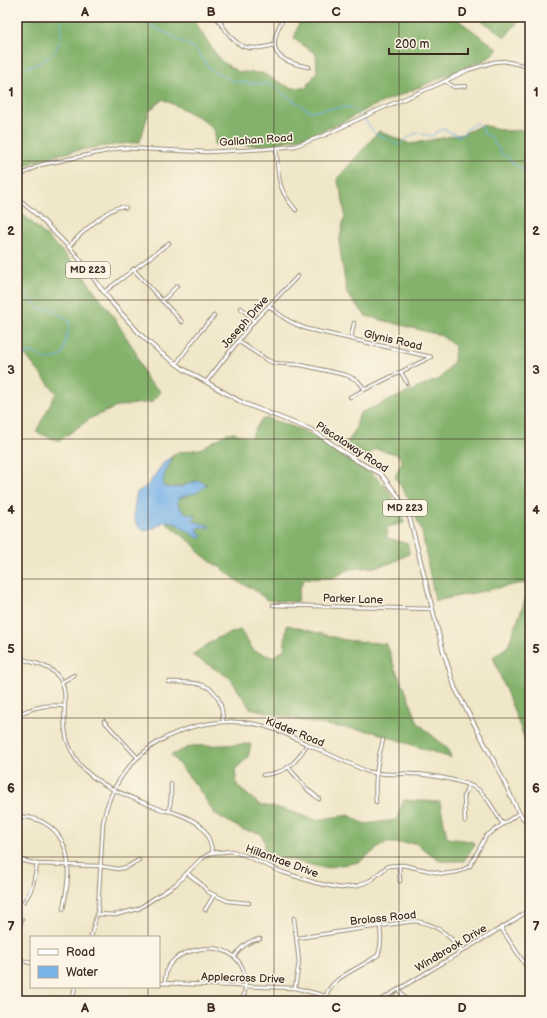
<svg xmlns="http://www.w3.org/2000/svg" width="547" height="1018" font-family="'Balsamiq Sans',sans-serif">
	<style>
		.forest { fill: #84b26c; stroke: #606e45 }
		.water { fill: #77b2e8; stroke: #596e83 }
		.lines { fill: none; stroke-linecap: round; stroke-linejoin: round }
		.stream { stroke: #77b2e8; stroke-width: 1 }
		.minor-casing { stroke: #968873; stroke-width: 4.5 }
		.major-casing { stroke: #968873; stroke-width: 5 }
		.minor { stroke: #fff; stroke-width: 2.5 }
		.major { stroke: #fff; stroke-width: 3 }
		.grid { fill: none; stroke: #3b2a1e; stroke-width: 1; stroke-opacity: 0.55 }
		.labels { text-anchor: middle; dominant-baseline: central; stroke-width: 3; stroke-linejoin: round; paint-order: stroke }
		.shield { fill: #fcf5e5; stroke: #75675a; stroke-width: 1 }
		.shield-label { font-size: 10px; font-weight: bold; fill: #3b2a1e }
		.street-label { font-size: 11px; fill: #3b2a1e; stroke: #fcf5e5 }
		.neatline { fill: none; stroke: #3b2a1e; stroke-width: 1.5 }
		.grid-label { font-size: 13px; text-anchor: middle; font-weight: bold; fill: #3b2a1e }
	</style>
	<rect width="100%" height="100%" fill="#fcf5e5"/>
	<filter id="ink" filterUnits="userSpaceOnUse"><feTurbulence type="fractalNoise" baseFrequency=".025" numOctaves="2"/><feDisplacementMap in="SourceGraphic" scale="8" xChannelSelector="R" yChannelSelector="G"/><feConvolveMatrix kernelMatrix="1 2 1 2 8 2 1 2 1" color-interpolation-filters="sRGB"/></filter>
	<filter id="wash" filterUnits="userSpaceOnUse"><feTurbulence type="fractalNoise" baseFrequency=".012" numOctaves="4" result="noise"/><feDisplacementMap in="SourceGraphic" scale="16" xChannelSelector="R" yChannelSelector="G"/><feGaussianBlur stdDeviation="0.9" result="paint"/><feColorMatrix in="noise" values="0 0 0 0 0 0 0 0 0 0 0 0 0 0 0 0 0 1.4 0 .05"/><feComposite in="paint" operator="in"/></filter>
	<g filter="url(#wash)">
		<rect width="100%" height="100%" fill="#f0e6c8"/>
		<g class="forest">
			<path d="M17 17H191L221 61 239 72 262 73 291 88H306L317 72 316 54 294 39 301 17H454L498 49 489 58 369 108 343 122 309 136 269 145H215V131L202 119 163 99 149 111 140 142C104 146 48 152 17 170Z"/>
			<polygon points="477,17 522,17 505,37"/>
			<polygon points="482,125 507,131 526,130 530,131 530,583 517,584 435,601 422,532 409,499 395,477 402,461 397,454 376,449 366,457 346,445 355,430 360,413 441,378 454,361 455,346 440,335 366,316 347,294 339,242 345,215 342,195 337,179 379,131 410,144 463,134"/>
			<polygon points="17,209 59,248 80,271 113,316 135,351 146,379 161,392 152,402 119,406 91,418 59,441 36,432 56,393 22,351 17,352"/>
			<path d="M267 418 305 431 320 440 337 453 374 475 385 486 400 508 404 523 387 527V538L408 544 409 554 391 563 375 567 350 569 333 578 304 579 300 588 297 602 267 600 253 589 239 582 223 569 211 562 200 553 192 543 167 524 165 521H173L202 536 197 529 199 527 208 528 210 526 194 521 192 520 196 515C186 515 181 511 177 502 184 491 196 497 207 484L194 481C184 485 175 489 164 487 161 478 167 467 172 459L170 458 176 453 200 449 228 433H235L250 438 261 420Z"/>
			<polygon points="530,587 530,743 526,742 493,657 508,646"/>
			<polygon points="287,625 345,640 387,644 395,669 405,689 418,723 448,749 451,758 374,732 306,722 250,708 230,678 192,655 217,638 240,630 254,651 272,657 284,650"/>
			<polygon points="251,744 248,757 235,770 237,786 260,805 283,809 316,820 349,815 364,824 396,820 404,800 440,802 447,838 471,841 475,844 464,861 441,861 415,843 385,843 359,862 324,868 263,853 265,842 260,833 243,830 215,814 196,785 171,755 192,746"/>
		</g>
		<path class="water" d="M170 458 172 459C168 467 161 478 164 487 170 488 177 488 183 486 194 483 196 477 207 485 202 489 198 493 192 494 185 496 181 495 177 502 181 511 186 515 196 515V517L192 519 194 521 210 526 208 528 200 527 197 529 199 533 203 536 201 538H198L173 522 165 521 156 527 146 531C143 530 140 529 138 526 131 519 135 501 137 492L147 486 165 461Z"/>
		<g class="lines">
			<g class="stream">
				<polyline points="136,17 192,47 197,51 211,70 236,82 268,84 308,110 313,111 341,107 352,108 361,116"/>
				<path d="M17 70C36 65 58 59 61 36 62 30 61 23 61 17"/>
				<path d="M363 118C368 122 369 126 373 131 379 138 391 139 398 145 404 143 409 135 417 133 422 133 427 136 433 136L436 132 444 129 458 136H461L468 128 476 123 483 128V133L493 138 494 144 499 148C500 154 501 155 507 156 513 165 520 169 530 171"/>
				<polyline points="17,284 39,309 52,309 70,322 63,354 59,357 45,360 33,352 24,355 17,367"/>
			</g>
		</g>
	</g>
	<g filter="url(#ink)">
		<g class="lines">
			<g class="minor-casing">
				<g id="minor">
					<path d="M216 17C236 44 239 54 275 45"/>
					<path d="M284 17C265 50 275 61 309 67"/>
					<polyline points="220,22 226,17"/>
					<polyline points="445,81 454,87 466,86"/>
					<path d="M276 149C279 176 276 188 296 210"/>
					<polyline points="17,177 40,165 121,148 207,152 264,149 295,146 325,135 378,110 439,84 468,70 494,62 504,61 530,67"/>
					<path d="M69 247C77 237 115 200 126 208"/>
					<polyline points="133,269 169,308 182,322"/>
					<polyline points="104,292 169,243"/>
					<polyline points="162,301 177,286"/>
					<path d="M269 306C281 317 292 324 307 329L431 357 350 397"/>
					<polyline points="241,308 254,321"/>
					<polyline points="351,338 354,323"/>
					<polyline points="238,341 267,360 274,363 301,365 346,375 357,380 365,389"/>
					<polyline points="176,364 198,334 214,316"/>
					<polyline points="401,372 407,383"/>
					<polyline points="206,382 254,321 298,276"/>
					<polyline points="273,605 432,609"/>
					<path d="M17 657C28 662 41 663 51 670 72 683 62 708 65 729 66 742 72 754 80 765 99 788 138 800 165 811 173 810 196 821 202 827 208 833 211 845 213 853"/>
					<polyline points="62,682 74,675"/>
					<path d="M168 682C202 682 222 683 223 722"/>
					<path d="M17 715C32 707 48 704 65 706"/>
					<polyline points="104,721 137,757"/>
					<polyline points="289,768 307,789 319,799"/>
					<path d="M263 775C286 773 296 764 307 744"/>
					<path d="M376 802C374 780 377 761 383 740"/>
					<polyline points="169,811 171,798 171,784"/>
					<path d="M17 817C29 816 39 819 49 826 75 845 69 881 63 909"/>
					<polyline points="465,821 464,797 468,785"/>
					<polyline points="17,859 37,864 100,866 118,869 127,867 139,860"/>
					<polyline points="399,865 400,881"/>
					<polyline points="187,873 200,883 208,892 228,901 249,903"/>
					<path d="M24 901C33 891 35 876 37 864"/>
					<polyline points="205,910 214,895"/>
					<polyline points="97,914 115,915 138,909 176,884 201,859 211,853 232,851 249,857 279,871 316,883 340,888 357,886 371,880 388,866 403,865 443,874 458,872 470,866 486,836 519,813"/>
					<polyline points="294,918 299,962 295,988"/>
					<polyline points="501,928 530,972"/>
					<polyline points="17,932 22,919"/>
					<path d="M91 937 98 909 103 823C115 750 190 710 260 725 278 729 294 738 311 746 329 754 348 763 366 771 381 776 397 773 412 774 428 774 468 781 480 791 489 798 496 815 503 824"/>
					<path d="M297 938 414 921C434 923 450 935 461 951"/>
					<path d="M235 956C241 947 248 940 260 939"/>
					<polyline points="17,959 31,963"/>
					<polyline points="159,983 295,988 326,996"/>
					<path d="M165 983C165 977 166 968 171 963 176 956 187 952 195 950 230 941 255 966 242 1001"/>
					<polyline points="399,989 406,1001"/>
					<polyline points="72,1001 75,987"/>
					<path d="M325 1001C327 977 362 968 378 955 382 945 381 936 380 926"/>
					<polyline points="379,1001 516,919 530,909"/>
					<polyline points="528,1001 530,1000"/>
				</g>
			</g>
			<g class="major-casing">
				<polyline id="major" points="17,198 35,213 69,247 77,256 113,304 141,335 161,353 185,370 243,403 312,430 357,461 381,474 398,496 410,519 442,647 455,688 495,763 519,813 530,826"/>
			</g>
			<use href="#minor" class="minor"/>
			<use href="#major" class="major"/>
		</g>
	</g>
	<path class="grid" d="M148 17V937M274 17V1001M399 17V1001M17 161H530M17 300H530M17 439H530M17 579H530M17 718H530M17 857H530M148 987V1001"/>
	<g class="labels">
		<g class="shield">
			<rect x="66" y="262" width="44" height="16" rx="3"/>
			<rect x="383" y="500" width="44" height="16" rx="3"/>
		</g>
		<g class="shield-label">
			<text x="88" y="270">MD 223</text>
			<text x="405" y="508">MD 223</text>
		</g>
		<g class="street-label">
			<text transform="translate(256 140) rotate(-4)">Gallahan Road</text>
			<text transform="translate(245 322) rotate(-49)">Joseph Drive</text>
			<text transform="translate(393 340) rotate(13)">Glynis Road</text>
			<text transform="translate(352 447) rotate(33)">Piscataway Road</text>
			<text transform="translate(353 599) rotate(2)">Parker Lane</text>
			<text transform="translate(295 732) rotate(22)">Kidder Road</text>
			<text transform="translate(282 861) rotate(20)">Hillantrae Drive</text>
			<text transform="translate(383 918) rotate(-6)">Brolass Road</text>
			<text transform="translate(451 948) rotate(-31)">Windbrook Drive</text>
			<text transform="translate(243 978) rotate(2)">Applecross Drive</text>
		</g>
	</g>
	<rect width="547" height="1018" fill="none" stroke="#fcf5e5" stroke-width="44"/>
	<rect x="30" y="936" width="130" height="52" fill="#fcf5e5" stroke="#afa495"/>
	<rect x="38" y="949" width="20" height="6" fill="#ffffff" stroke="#afa495"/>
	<text x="66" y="956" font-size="12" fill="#3b2a1e">Road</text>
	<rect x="38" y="966" width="20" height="12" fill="#77b2e8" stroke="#afa495"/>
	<text x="66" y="976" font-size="12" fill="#3b2a1e">Water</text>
	<path d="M389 48v6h79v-6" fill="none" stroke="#3b2a1e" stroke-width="2"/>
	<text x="395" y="48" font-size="12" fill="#3b2a1e" stroke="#fcf5e5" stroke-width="3" paint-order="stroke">200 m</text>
	<rect x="22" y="22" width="503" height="974" class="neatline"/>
	<g class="grid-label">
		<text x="85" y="16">A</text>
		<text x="211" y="16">B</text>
		<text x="336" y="16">C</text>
		<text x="462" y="16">D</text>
		<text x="11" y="96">1</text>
		<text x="536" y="96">1</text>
		<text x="11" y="235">2</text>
		<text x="536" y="235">2</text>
		<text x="11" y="374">3</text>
		<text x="536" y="374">3</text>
		<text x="11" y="514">4</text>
		<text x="536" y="514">4</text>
		<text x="11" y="653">5</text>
		<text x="536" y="653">5</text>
		<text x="11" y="792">6</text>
		<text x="536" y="792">6</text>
		<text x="11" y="931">7</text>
		<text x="536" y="931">7</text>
		<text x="85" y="1012">A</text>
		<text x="211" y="1012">B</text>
		<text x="336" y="1012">C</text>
		<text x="462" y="1012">D</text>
	</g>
</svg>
